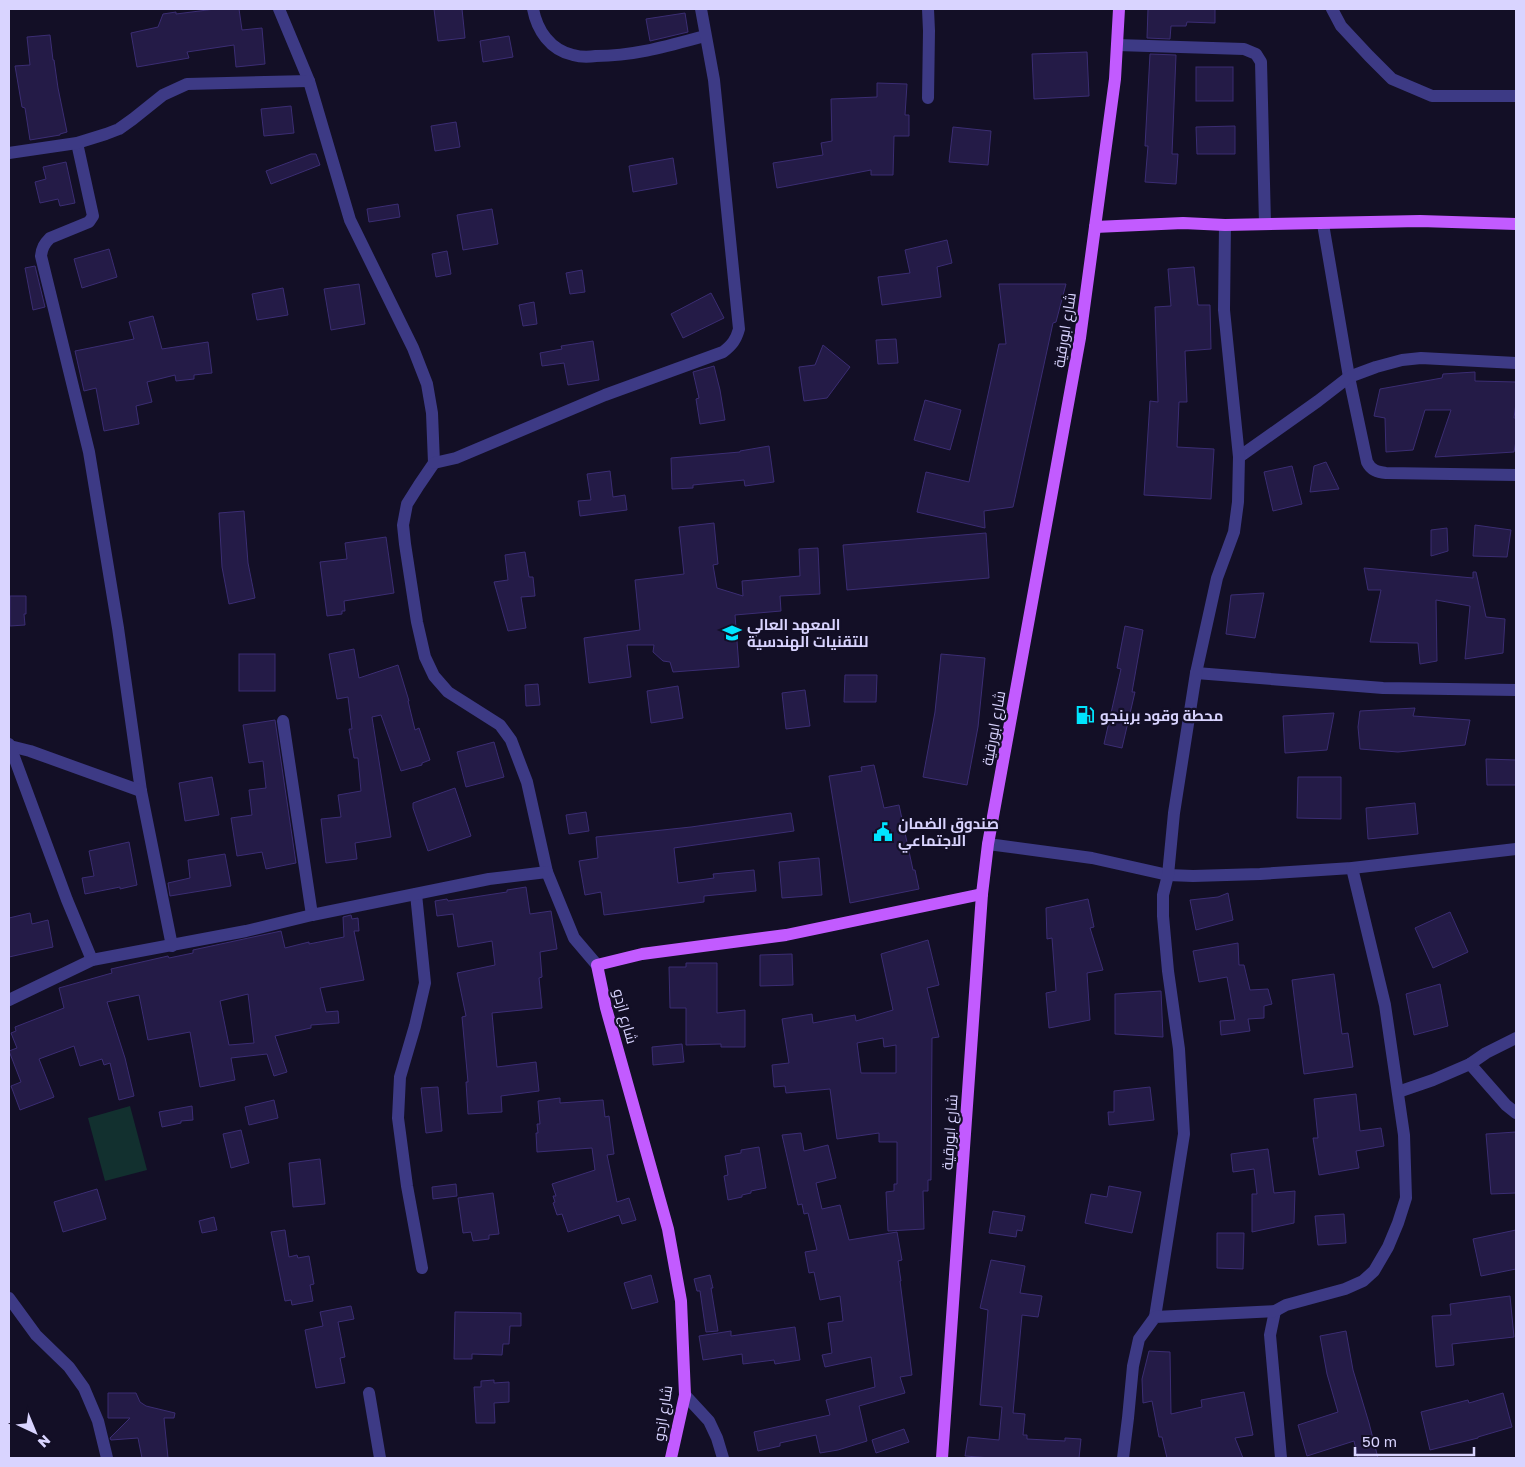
<svg xmlns="http://www.w3.org/2000/svg" width="1525" height="1467" font-family="'Golos Text',Cairo,sans-serif">
	<style>
		.green { fill: #12302f }
		.building { fill: #241b47; stroke: #3b2d73; fill-rule: evenodd }
		.lines { fill: none; stroke-linecap: round; stroke-linejoin: round }
		.minor { stroke: #3d3a85; stroke-width: 12 }
		.major { stroke: #c25bff; stroke-width: 12 }
		.labels { text-anchor: middle; dominant-baseline: central; stroke-width: 4.5; stroke-linejoin: round; paint-order: stroke }
		.street-label { font-size: 15px; fill: #d9d4ff; stroke: #130f26 }
		.poi-label { font-size: 15px; font-weight: bold; fill: #d9d4ff; stroke: #130f26; text-anchor: start }
	</style>
	<rect width="100%" height="100%" fill="#130f26"/>
	<polygon class="green" points="130,1106 147,1170 105,1181 88,1118"/>
	<g class="building">
		<polygon points="215,9 239,9 242,30 262,28 265,64 236,67 234,45 187,52 189,58 137,67 131,33 158,27 163,14 176,12 176,14"/>
		<polygon points="434,9 462,9 465,38 438,41"/>
		<polygon points="1148,9 1215,9 1215,23 1187,22 1186,26 1171,26 1170,39 1147,38"/>
		<polygon points="685,13 688,32 650,41 646,19"/>
		<polygon points="50,35 53,60 54,60 58,88 67,132 60,134 60,135 30,140 25,108 22,107 15,66 30,65 27,37"/>
		<polygon points="509,36 513,57 483,62 480,41"/>
		<polygon points="1087,52 1089,96 1034,99 1032,54"/>
		<polygon points="1150,54 1176,55 1172,154 1178,154 1176,184 1145,182 1148,146 1145,146"/>
		<rect x="1196" y="67" width="37" height="34"/>
		<polygon points="877,83 907,84 905,115 909,115 909,136 894,136 893,175 871,175 871,170 777,188 773,163 823,155 821,143 832,141 831,99 877,97"/>
		<polygon points="291,106 294,133 264,136 261,109"/>
		<polygon points="456,122 460,147 435,151 431,126"/>
		<polygon points="1235,126 1235,154 1197,154 1196,127"/>
		<polygon points="953,127 991,131 988,165 949,162"/>
		<polygon points="311,154 316,154 320,165 271,184 266,171"/>
		<polygon points="673,158 677,184 633,192 629,166"/>
		<polygon points="66,162 75,203 60,206 58,199 40,203 35,182 46,179 43,167"/>
		<polygon points="398,204 400,217 369,222 367,209"/>
		<polygon points="492,209 498,244 463,250 457,215"/>
		<polygon points="947,240 952,263 937,267 941,297 882,305 878,277 910,273 905,250"/>
		<polygon points="109,249 117,277 82,288 74,259"/>
		<polygon points="447,251 451,274 436,277 432,254"/>
		<polygon points="35,266 45,307 33,310 25,268"/>
		<polygon points="1194,267 1198,305 1210,305 1211,349 1185,351 1187,402 1179,402 1177,447 1214,449 1211,499 1144,495 1150,401 1158,402 1155,307 1171,306 1168,269"/>
		<polygon points="582,270 585,292 570,294 566,273"/>
		<polygon points="359,284 365,324 331,330 324,289"/>
		<polygon points="999,284 1066,284 1056,322 1053,323 1013,507 984,511 985,528 917,512 926,472 969,482 999,344 1006,344"/>
		<polygon points="283,288 288,315 257,320 252,294"/>
		<polygon points="711,293 724,318 683,338 671,314"/>
		<polygon points="534,302 537,324 523,326 519,305"/>
		<polygon points="153,316 162,349 208,342 212,373 194,375 194,379 176,381 175,375 147,382 152,402 136,406 139,424 104,431 96,388 84,391 75,351 134,339 129,322"/>
		<polygon points="896,339 898,363 878,364 876,340"/>
		<polygon points="593,341 599,380 568,385 564,363 542,366 540,353 562,349 561,346"/>
		<polygon points="823,345 850,367 827,398 804,401 799,367 815,365"/>
		<polygon points="714,366 720,390 725,420 700,424 696,399 699,398 693,372"/>
		<polygon points="1475,372 1475,381 1516,382 1516,403 1514,418 1516,418 1516,441 1514,452 1435,457 1451,410 1425,410 1413,450 1386,452 1385,418 1374,416 1380,389 1442,378 1443,374"/>
		<polygon points="925,400 961,410 950,450 914,440"/>
		<polygon points="769,446 774,482 745,486 744,480 693,485 693,488 672,489 671,458 740,452 740,451"/>
		<polygon points="1326,462 1339,489 1310,492 1314,466"/>
		<polygon points="1292,466 1302,504 1273,511 1264,472"/>
		<polygon points="610,471 613,497 625,495 627,510 580,516 578,501 591,500 587,474"/>
		<polygon points="244,511 248,563 255,598 229,604 222,567 219,513"/>
		<polygon points="714,523 718,564 713,565 717,588 743,596 742,581 800,576 799,549 818,548 820,594 780,596 781,611 735,615 739,667 673,672 670,662 663,661 653,652 654,645 627,645 631,677 589,683 584,638 640,630 635,580 684,574 679,527"/>
		<polygon points="1475,525 1511,530 1507,557 1473,556"/>
		<polygon points="1447,528 1448,551 1431,556 1431,530"/>
		<polygon points="986,533 989,578 847,590 843,545"/>
		<polygon points="386,537 394,593 344,601 345,611 342,611 342,614 327,616 320,562 347,559 345,543"/>
		<polygon points="525,552 529,577 533,577 535,596 521,597 526,628 508,631 494,582 508,580 505,555"/>
		<polygon points="1364,568 1473,578 1473,572 1476,572 1486,617 1505,619 1503,653 1465,659 1470,606 1436,600 1437,661 1420,664 1418,643 1370,642 1381,590 1368,590"/>
		<polygon points="1264,593 1255,638 1226,634 1231,595"/>
		<polygon points="10,596 26,596 26,614 24,614 25,625 10,626"/>
		<polygon points="1125,626 1143,630 1132,692 1135,692 1122,748 1104,744 1121,669 1117,668"/>
		<polygon points="354,649 359,678 398,665 409,701 408,701 415,730 419,728 430,760 422,763 422,765 401,771 381,715 372,717 391,837 355,843 357,859 326,863 321,819 341,817 338,795 361,791 358,758 354,758 349,729 352,729 348,697 337,699 329,654"/>
		<rect x="239" y="654" width="36" height="37"/>
		<polygon points="941,654 985,658 978,727 967,785 923,777 935,712"/>
		<polygon points="845,675 877,675 876,702 844,702"/>
		<polygon points="538,684 540,705 526,706 525,685"/>
		<polygon points="678,686 683,718 651,723 647,691"/>
		<polygon points="805,690 810,726 786,729 782,693"/>
		<polygon points="1415,708 1413,716 1470,720 1465,745 1398,752 1360,749 1358,727 1360,711"/>
		<polygon points="1334,713 1327,750 1285,753 1283,716"/>
		<polygon points="275,720 296,863 266,869 262,852 237,856 231,818 252,815 249,790 266,788 263,761 249,763 243,725"/>
		<polygon points="494,742 504,777 466,787 457,752"/>
		<polygon points="1486,759 1516,760 1516,785 1487,785"/>
		<polygon points="874,765 884,808 899,805 913,870 915,870 919,889 850,903 829,776 862,771 861,767"/>
		<polygon points="212,777 219,815 185,821 179,783"/>
		<polygon points="1298,777 1341,777 1341,819 1297,818"/>
		<polygon points="455,788 471,836 428,851 413,808 413,803"/>
		<polygon points="1415,803 1418,834 1368,839 1366,808"/>
		<polygon points="586,812 589,831 569,834 566,815"/>
		<polygon points="791,813 794,831 674,848 678,883 714,878 713,874 754,870 756,891 704,896 704,902 604,915 601,892 585,895 579,861 598,858 596,837 691,827"/>
		<polygon points="129,842 137,885 120,889 120,887 85,894 82,878 94,876 89,851"/>
		<polygon points="225,854 231,886 170,896 168,883 190,878 188,860"/>
		<polygon points="819,858 822,895 782,898 779,862"/>
		<polygon points="526,887 530,914 551,911 557,949 540,952 542,977 539,978 542,1008 492,1013 497,1067 536,1062 539,1091 501,1096 502,1112 468,1114 466,1082 468,1082 462,1017 466,1016 457,973 495,965 492,941 458,947 453,914 437,916 435,901 447,899 448,901 507,892 507,890"/>
		<polygon points="1228,893 1233,920 1196,930 1190,900 1218,897"/>
		<polygon points="1088,899 1094,927 1090,928 1103,970 1087,973 1090,1020 1049,1028 1046,993 1056,991 1052,938 1047,939 1046,908"/>
		<polygon points="1450,912 1468,952 1433,968 1415,928"/>
		<polygon points="30,913 32,924 48,920 53,947 9,957 9,918"/>
		<path d="M351 915 352 919 358 918 359 931H354L364 980 320 988 326 1012 338 1011 339 1023 311 1025V1028L275 1036 287 1072 274 1076 267 1054 231 1058 235 1080 200 1087 190 1032 148 1040 139 995 107 1002 125 1058 134 1096 119 1100 110 1063 104 1065 102 1059 80 1066 74 1046 39 1059 54 1097 20 1110 11 1086 21 1082 9 1051 17 1048 11 1033 16 1031 15 1027 64 1008 59 988 112 973 111 969 168 956 169 958 193 953V950L281 931 285 948 309 942V944L344 937 343 917ZM248 994 254 1043 229 1045 220 1001Z"/>
		<path d="M928 940 939 985 927 988 939 1037 932 1038 931 1180H928V1191H923L924 1229 888 1231 886 1192 894 1191V1184H897V1142H879V1133L837 1139 830 1089 786 1093 785 1086 774 1087 772 1065 789 1063 782 1019 812 1014 813 1023 855 1015 856 1021 893 1010 881 954ZM883 1038 884 1047 896 1045V1073H861L857 1043Z"/>
		<polygon points="1238,943 1239,965 1244,965 1250,990 1268,989 1272,1004 1264,1006 1264,1018 1248,1019 1250,1031 1221,1035 1220,1021 1235,1020 1227,977 1199,982 1193,951"/>
		<polygon points="792,954 793,985 760,986 760,955"/>
		<polygon points="686,963 717,963 717,1013 745,1010 745,1047 721,1047 721,1044 686,1045 686,1008 670,1008 669,967 686,967"/>
		<polygon points="1334,974 1342,1034 1348,1033 1353,1067 1304,1074 1292,980"/>
		<polygon points="1440,984 1448,1026 1414,1035 1406,994"/>
		<polygon points="1161,991 1163,1037 1115,1034 1115,994"/>
		<polygon points="682,1044 684,1062 653,1065 652,1047"/>
		<polygon points="438,1087 442,1131 426,1133 421,1088"/>
		<polygon points="1150,1087 1154,1120 1109,1125 1108,1112 1114,1112 1114,1091"/>
		<polygon points="1356,1094 1360,1131 1381,1128 1384,1146 1356,1151 1359,1168 1319,1175 1313,1138 1318,1138 1314,1099"/>
		<polygon points="560,1098 560,1103 603,1100 605,1117 609,1116 614,1154 607,1155 617,1202 629,1198 636,1220 622,1224 619,1215 568,1232 562,1214 557,1215 553,1203 555,1202 553,1196 556,1196 552,1184 595,1170 592,1148 537,1152 536,1133 538,1133 537,1124 540,1124 538,1101"/>
		<polygon points="274,1100 278,1118 249,1125 245,1107"/>
		<polygon points="192,1106 193,1120 181,1121 181,1123 162,1127 159,1112"/>
		<polygon points="241,1130 249,1163 231,1168 223,1134"/>
		<polygon points="1516,1132 1516,1193 1491,1194 1486,1134"/>
		<polygon points="801,1133 804,1151 828,1145 836,1178 816,1183 822,1209 840,1205 849,1240 897,1232 902,1260 898,1261 901,1281 900,1281 912,1375 900,1377 905,1393 859,1406 867,1441 838,1450 820,1453 816,1435 780,1443 780,1446 758,1451 754,1432 830,1415 826,1400 875,1387 871,1357 825,1367 822,1355 832,1353 828,1323 843,1321 840,1296 820,1300 814,1272 809,1273 805,1252 817,1250 808,1213 804,1214 802,1204 798,1205 782,1135"/>
		<polygon points="759,1147 766,1188 751,1191 751,1193 742,1195 742,1197 728,1200 724,1176 728,1175 725,1156 741,1153 741,1150"/>
		<polygon points="1268,1149 1274,1193 1295,1191 1294,1223 1252,1232 1252,1194 1257,1194 1254,1169 1233,1172 1231,1154"/>
		<polygon points="320,1159 325,1204 293,1207 289,1163"/>
		<polygon points="456,1184 457,1196 433,1199 432,1187"/>
		<polygon points="1109,1186 1141,1192 1132,1233 1085,1223 1091,1194 1107,1197"/>
		<polygon points="97,1189 106,1219 63,1232 54,1202"/>
		<polygon points="493,1193 499,1234 489,1235 489,1239 473,1241 471,1232 463,1233 458,1198"/>
		<polygon points="993,1211 1025,1216 1022,1231 1017,1230 1016,1237 989,1233"/>
		<polygon points="1344,1214 1346,1243 1318,1245 1315,1216"/>
		<polygon points="214,1217 217,1230 202,1233 199,1221"/>
		<polygon points="285,1230 289,1257 297,1255 298,1258 309,1256 314,1284 310,1285 313,1301 292,1305 291,1300 285,1301 271,1232"/>
		<polygon points="1516,1230 1516,1269 1481,1276 1473,1239"/>
		<polygon points="1217,1233 1244,1233 1243,1269 1217,1268"/>
		<polygon points="991,1260 1025,1266 1020,1293 1042,1296 1038,1317 1022,1315 1013,1413 1025,1414 1023,1435 1027,1435 1027,1439 1065,1441 1065,1438 1081,1439 1079,1458 991,1458 965,1456 968,1437 999,1440 1002,1407 980,1405 988,1310 980,1308"/>
		<polygon points="651,1275 658,1302 632,1309 624,1283"/>
		<polygon points="710,1275 713,1288 711,1288 718,1331 706,1332 700,1291 697,1291 694,1279"/>
		<polygon points="1510,1296 1514,1337 1452,1344 1454,1365 1436,1367 1432,1316 1451,1315 1450,1304"/>
		<polygon points="351,1306 354,1319 338,1322 345,1357 340,1358 345,1383 316,1388 305,1330 323,1326 320,1312"/>
		<polygon points="455,1312 521,1313 521,1326 510,1326 509,1344 503,1344 502,1355 472,1354 472,1359 454,1359"/>
		<polygon points="795,1327 800,1360 775,1364 774,1360 743,1364 742,1354 703,1360 699,1336 731,1331 731,1336"/>
		<polygon points="1346,1331 1353,1370 1369,1423 1378,1458 1358,1458 1354,1441 1307,1456 1298,1425 1338,1412 1327,1374 1320,1336"/>
		<polygon points="1149,1351 1170,1352 1171,1414 1202,1407 1201,1400 1244,1392 1253,1435 1235,1438 1243,1458 1167,1458 1162,1437 1159,1437 1152,1401 1143,1403 1142,1379"/>
		<polygon points="494,1380 494,1383 509,1382 509,1402 494,1403 495,1423 476,1423 474,1387 481,1387 481,1381"/>
		<polygon points="108,1393 136,1393 140,1402 146,1406 175,1413 174,1418 164,1418 168,1458 142,1458 138,1438 111,1440 110,1438 130,1418 108,1418"/>
		<polygon points="1503,1393 1512,1427 1478,1437 1478,1438 1430,1450 1421,1412 1468,1400 1469,1403"/>
		<polygon points="904,1429 909,1442 876,1453 872,1440"/>
	</g>
	<g class="lines">
		<g class="minor">
			<polyline points="279,9 309,81 350,220 413,348 427,384 432,413 434,463 419,485 407,504 403,525 405,544 417,622 425,657 434,676 448,692 500,725 511,740 527,782 547,872 574,938 597,965"/>
			<path d="M533 9C537 30 550 50 573 55 580 57 589 57 596 56 635 56 668 46 705 36"/>
			<polyline points="1332,9 1341,26 1369,56 1392,79 1432,96 1516,96"/>
			<polyline points="1117,45 1244,49 1256,54 1261,62 1265,224"/>
			<polyline points="928,98 929,31 928,9"/>
			<path d="M77 143 93 216 89 222 50 238C44 244 42 248 41 256L89 452 118 628 141 791 172 946"/>
			<polyline points="9,153 77,143 106,134 119,129 133,119 163,95 187,84 309,81"/>
			<path d="M1323 224 1349 377 1367 462C1371 470 1377 472 1386 473L1516 475"/>
			<polyline points="1239,457 1318,401 1349,377 1376,367 1402,360 1421,358 1516,363"/>
			<path d="M434 463 456 458 605 395 723 352C732 345 736 340 739 329L714 80 701 9"/>
			<polyline points="1196,673 1383,688 1516,690"/>
			<polyline points="283,721 312,915"/>
			<polyline points="9,744 10,746 30,751 141,791"/>
			<polyline points="10,746 67,900 92,960"/>
			<polyline points="988,844 1092,858 1168,875 1193,876 1260,874 1352,868 1516,849"/>
			<polyline points="416,894 425,983 415,1026 400,1077 398,1118 407,1186 422,1268"/>
			<polyline points="9,1000 92,960 246,931 312,915 489,879 547,872"/>
			<polyline points="1470,1064 1506,1105 1516,1113"/>
			<polyline points="1398,1092 1433,1080 1470,1064 1486,1053 1516,1038"/>
			<polyline points="9,1298 36,1335 69,1367 84,1388 98,1421 107,1458"/>
			<polyline points="1275,1311 1270,1335 1281,1458"/>
			<polyline points="1155,1317 1184,1134 1179,1049 1168,971 1163,916 1163,895 1168,875 1174,813 1196,673 1217,578 1234,532 1238,502 1239,457 1224,310 1225,225"/>
			<polyline points="369,1393 380,1458"/>
			<polyline points="685,1395 709,1421 717,1438 723,1458"/>
			<polyline points="1123,1458 1128,1418 1133,1366 1139,1339 1155,1317 1275,1311 1286,1305 1345,1289 1363,1281 1374,1271 1388,1247 1398,1223 1406,1198 1404,1135 1385,1005 1352,868"/>
		</g>
		<g class="major">
			<polyline points="1095,227 1183,223 1225,225 1420,221 1516,224"/>
			<polyline points="671,1458 685,1395 681,1301 668,1229 606,1008 597,965 642,954 786,935 982,894"/>
			<polyline points="942,1458 982,894 988,844 1080,338 1115,79 1119,9"/>
		</g>
	</g>
	<defs>
		<g id="university-bare" transform="scale(1.5)"><path d="M0-5L7-2L0 1L-7-2ZM-4 1L0 2.5L4 1V4Q0 6-4 4Z" fill="#00e5ff" stroke="#130f26" stroke-width="2.5" paint-order="stroke"/></g>
		<g id="fuel-bare" transform="scale(1.5)"><path d="M-5.5-6h7V0h2V4h1.3V-2.5L3-4.5l.8-.8L6-3V5H2.5V1h-1V6h-7ZM-4.2-4.7v3.2H.2V-4.7Z" fill="#00e5ff" stroke="#130f26" stroke-width="2.5" paint-order="stroke"/></g>
		<g id="civic-bare" transform="scale(1.5)"><path d="M-.6-6.5H3V-4.5H.6V-3L4-1V1h2V6H-6V1h2V-1L-.6-3ZM-1.2 2.5V6h2.4V2.5Z" fill="#00e5ff" stroke="#130f26" stroke-width="2.5" paint-order="stroke"/></g>
	</defs>
	<g fill-rule="evenodd">
		<use href="#university-bare" x="732" y="633"/>
		<use href="#fuel-bare" x="1085" y="715"/>
		<use href="#civic-bare" x="883" y="832"/>
	</g>
	<g class="labels">
		<g class="street-label">
			<text transform="translate(1064 330) rotate(-81)">شارع ابورقية</text>
			<text transform="translate(993 728) rotate(-80)">شارع ابورقية</text>
			<text transform="translate(626 1016) rotate(75)">شارع ازدو</text>
			<text transform="translate(949 1132) rotate(-86)">شارع ابورقية</text>
			<text transform="translate(662 1413) rotate(-81)">شارع ازدو</text>
		</g>
		<g class="poi-label">
			<text x="747" y="624">المعهد العالي<tspan x="747" dy="17">للتقنيات الهندسية</tspan></text>
			<text x="1100" y="715">محطة وقود برينجو</text>
			<text x="898" y="823">صندوق الضمان<tspan x="898" dy="17">الاجتماعي</tspan></text>
		</g>
	</g>
	<rect width="1525" height="1467" fill="none" stroke="#d9d4ff" stroke-width="20"/>
	<g transform="translate(35 1432) rotate(136)" stroke="#130f26" stroke-width="4" paint-order="stroke">
	<path d="M0-4L9 19L0 12L-9 19Z" fill="#d9d4ff"/>
	<text y="-8" font-size="14" font-weight="bold" text-anchor="middle" fill="#d9d4ff">N</text>
	</g>
	<path d="M1355 1447v8h119v-8" fill="none" stroke="#d9d4ff" stroke-width="2.5"/>
	<text x="1362" y="1447" font-size="15" fill="#d9d4ff" stroke="#130f26" stroke-width="4" paint-order="stroke">50 m</text>
</svg>
